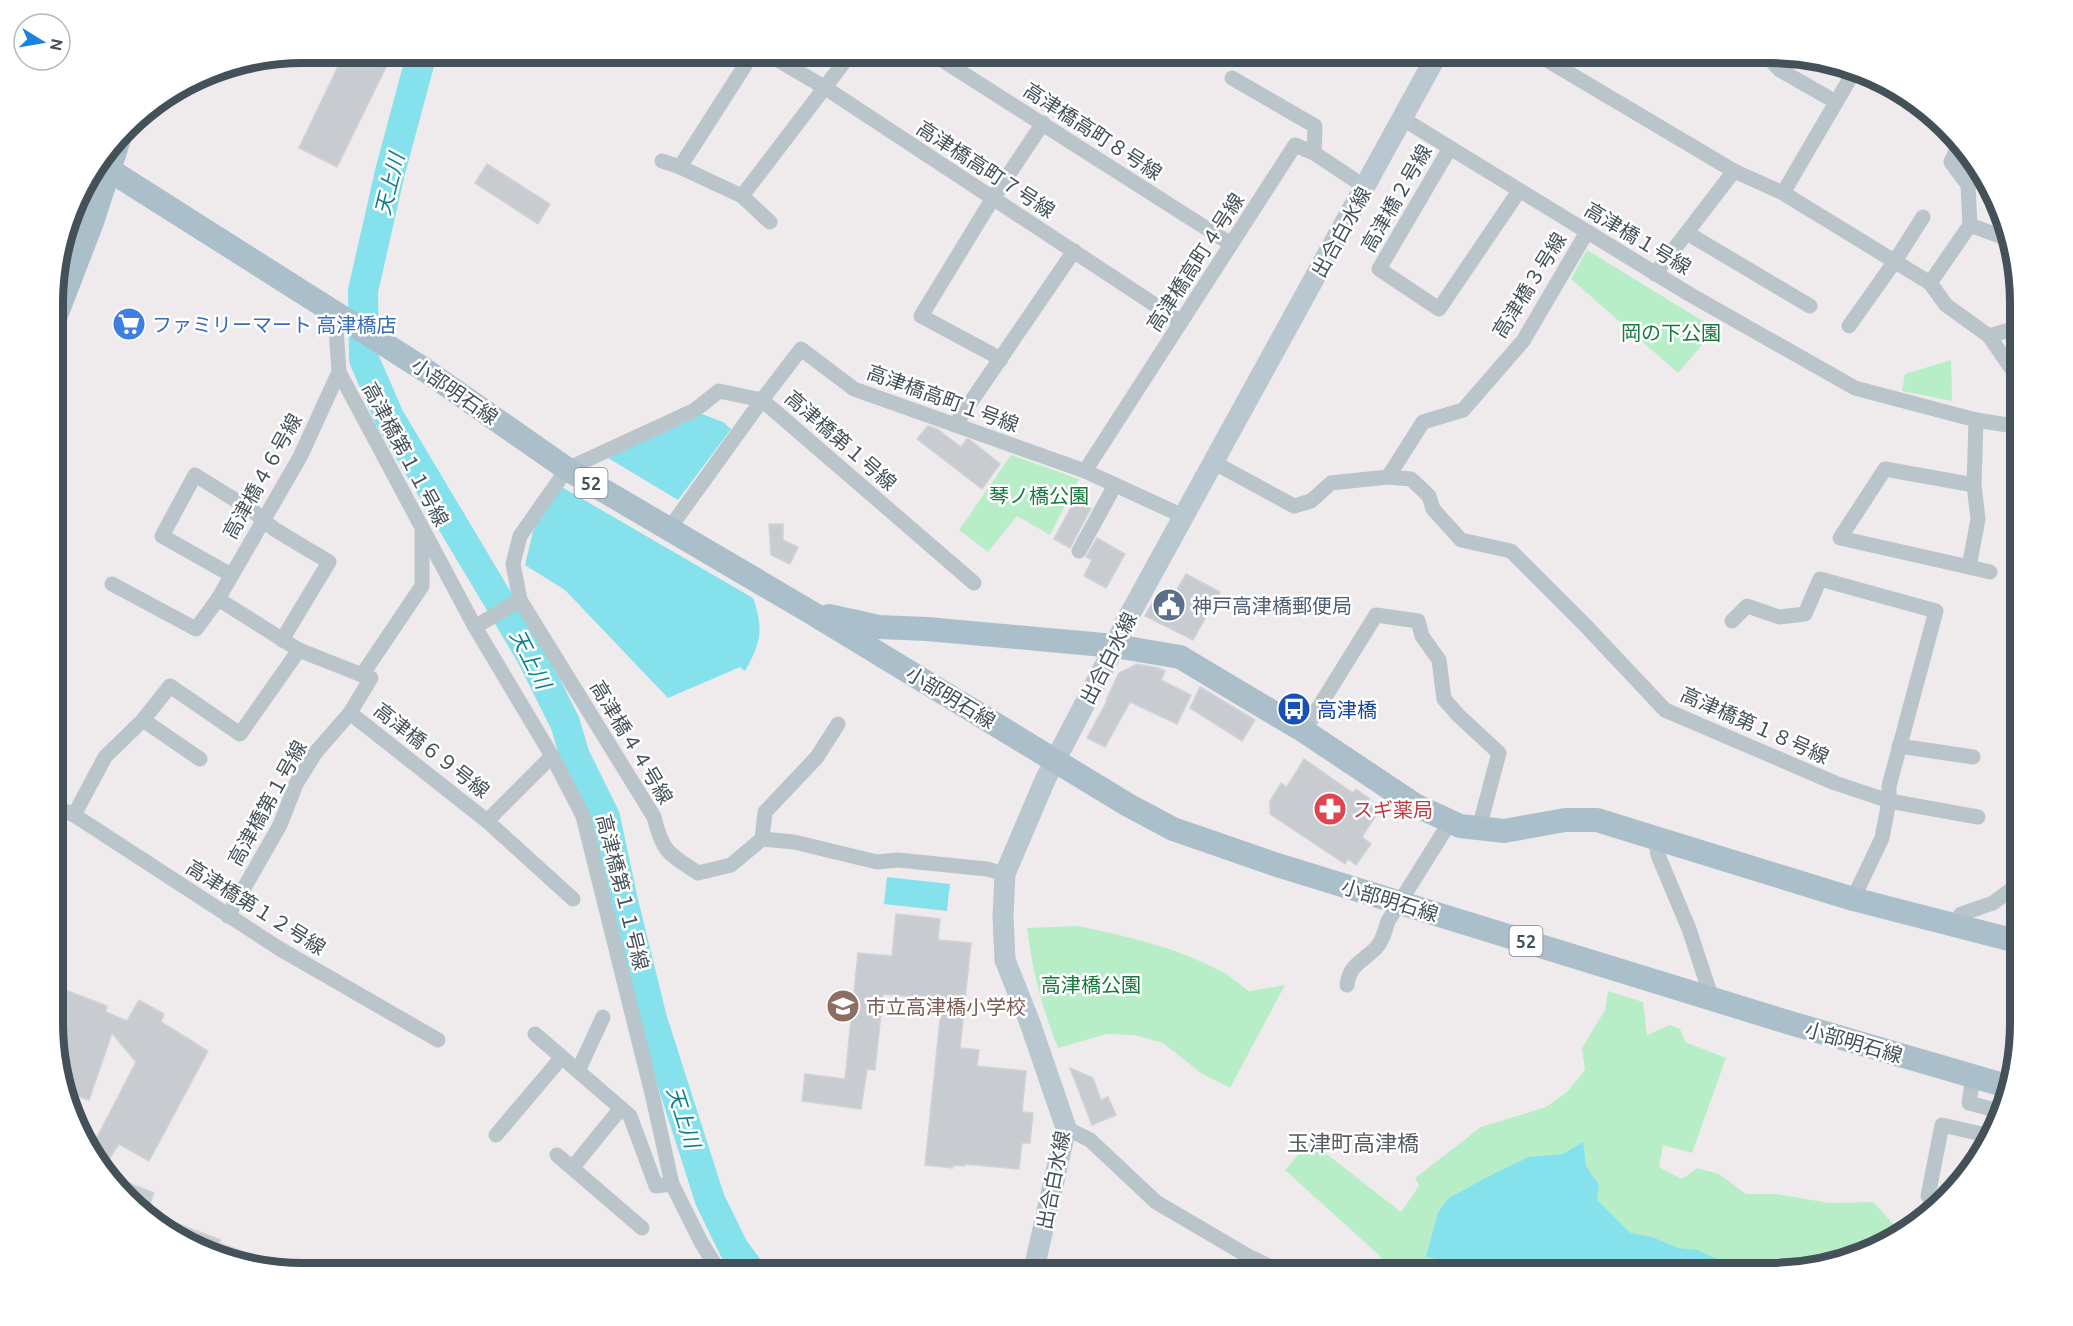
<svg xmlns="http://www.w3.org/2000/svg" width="2073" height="1326" font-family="Ubuntu,'Noto Sans JP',sans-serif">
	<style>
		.green { fill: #b8eec7 }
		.water { fill: #85e1eb }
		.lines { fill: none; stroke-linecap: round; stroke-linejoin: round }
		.river { stroke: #85e1eb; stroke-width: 30 }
		.building { fill: #c8ccd1; stroke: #cfd3d8; stroke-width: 1.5 }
		.street { stroke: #bac5cb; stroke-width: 15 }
		.secondary { stroke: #b9c7d0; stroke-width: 21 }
		.primary { stroke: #abbfcb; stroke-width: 24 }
		.labels { text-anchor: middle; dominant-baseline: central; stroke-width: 5; stroke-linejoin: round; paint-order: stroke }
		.shield { fill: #fff; stroke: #7c858b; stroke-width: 1.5 }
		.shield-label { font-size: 18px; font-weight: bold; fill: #445159 }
		.street-label { font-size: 20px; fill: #445159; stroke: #fff }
		.shop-label { font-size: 20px; fill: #366cbe; stroke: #fff; text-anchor: start }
		.park-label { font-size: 20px; fill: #16793d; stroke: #fff }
		.service-label { font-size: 20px; fill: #4e5e75; stroke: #fff; text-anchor: start }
		.transit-label { font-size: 20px; fill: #164399; stroke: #fff; text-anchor: start }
		.health-label { font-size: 20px; fill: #be3a42; stroke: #fff; text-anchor: start }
		.education-label { font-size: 20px; fill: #785e54; stroke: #fff; text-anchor: start }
		.water-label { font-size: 21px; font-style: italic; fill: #0d818e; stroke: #fff }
		.quarter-label { font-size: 22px; fill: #585d61; stroke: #fff }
		.rim { fill: none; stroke: #445159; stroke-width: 8 }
	</style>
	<rect width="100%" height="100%" fill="#efebec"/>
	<g class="green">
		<polygon points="1587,250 1716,329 1678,373 1571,279"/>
		<polygon points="1951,360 1952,401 1902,391 1905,374"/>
		<polygon points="1011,455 1079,479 1050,535 1017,516 988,552 959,530"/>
		<path d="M1078 926C1126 936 1174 947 1219 970 1230 975 1239 984 1249 991L1285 985 1230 1088 1201 1073 1163 1043 1134 1035 1107 1034 1058 1048C1041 1005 1033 974 1027 928Z"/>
		<polygon points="1608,991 1643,1002 1647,1035 1670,1025 1680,1029 1685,1042 1726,1058 1692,1153 1663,1145 1659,1167 1682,1179 1697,1168 1719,1174 1746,1194 1776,1194 1829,1203 1873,1202 1902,1233 1895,1240 1786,1273 1374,1273 1381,1257 1285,1170 1310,1141 1401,1212 1419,1186 1415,1178 1481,1127 1546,1107 1567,1092 1585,1070 1582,1048 1605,1010"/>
	</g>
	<g class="water">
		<polygon points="702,414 723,422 731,429 678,500 608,458"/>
		<path d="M560 486 753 598C764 629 761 643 745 671L740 667 668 698 565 590 525 565 533 531Z"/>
		<polygon points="887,877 950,884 947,911 884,904"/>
		<polygon points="1583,1142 1586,1166 1599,1185 1597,1200 1630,1233 1652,1237 1678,1248 1697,1250 1744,1271 1758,1273 1519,1273 1426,1257 1438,1212 1449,1198 1495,1173 1529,1157 1563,1154"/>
	</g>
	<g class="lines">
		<polyline class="river" points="422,53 390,172 363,291 364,359 389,417 531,655 565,723 575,756 605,817 623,901 652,1019 710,1200 734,1249 752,1273"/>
	</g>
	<g class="building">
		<polygon points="345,52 367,52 388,63 337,167 299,148"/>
		<polygon points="487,164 550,204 538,224 475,183"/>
		<polygon points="928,426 937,429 961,447 967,439 970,440 1000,464 982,489 917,439"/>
		<polygon points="1075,500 1091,508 1070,548 1054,539"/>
		<polygon points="769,524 783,524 783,540 798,547 790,564 771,555"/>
		<polygon points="1097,538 1125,554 1106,588 1084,576 1092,560 1086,557"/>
		<polygon points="1186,574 1220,592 1193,640 1145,616 1158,592 1171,600"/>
		<polygon points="1137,664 1158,668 1165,671 1161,680 1191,695 1177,724 1130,702 1105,747 1087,738 1107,701 1106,700 1119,673"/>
		<polygon points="1200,687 1255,720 1242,741 1190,708"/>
		<polygon points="1304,759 1353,793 1356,789 1370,799 1368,803 1379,811 1362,837 1371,844 1356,865 1348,859 1345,864 1270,814 1270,801 1281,783 1287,787"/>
		<polygon points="896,914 940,919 938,940 971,943 960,1048 979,1050 977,1066 1026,1071 1022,1112 1033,1113 1030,1143 1022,1143 1019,1169 965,1164 965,1166 953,1165 953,1168 925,1165 942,1000 883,994 875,1070 867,1069 861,1109 802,1101 805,1074 845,1079 858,953 892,956"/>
		<polygon points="55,986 107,1006 106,1012 127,1021 139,1000 164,1014 161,1022 208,1051 149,1161 119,1144 104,1167 91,1153 91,1149 136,1062 112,1033 89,1100 77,1096 72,1108 55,1055"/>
		<polygon points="1070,1068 1093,1078 1101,1100 1108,1097 1116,1115 1092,1125"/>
		<polygon points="113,1177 154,1193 147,1212 221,1240 219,1243 269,1261 267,1268 223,1260 164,1231"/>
	</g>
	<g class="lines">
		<g class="street">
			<polyline points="753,53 680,167 742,196 770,222"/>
			<polyline points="766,53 824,87 1181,322"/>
			<polyline points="931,53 1231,244"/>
			<polyline points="1410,53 1431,64"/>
			<polyline points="1535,53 1734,171 1783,193 1930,283 1946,305 1989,336 2020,381"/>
			<polyline points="1764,53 1780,70 1836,102"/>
			<polyline points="1232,78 1315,126 1314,153"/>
			<polyline points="1403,119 1689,294 1855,388 1976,420 1974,485 1978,519 1969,567 1840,538 1885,469 1974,485"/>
			<polyline points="1958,147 1951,162 1968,185 1970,225"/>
			<polyline points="1450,148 1379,269 1439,309 1519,191"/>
			<polyline points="662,161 680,167"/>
			<polyline points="1783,193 1855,70"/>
			<polyline points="742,196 851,53"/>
			<polyline points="1970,225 2005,238"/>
			<polyline points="1687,233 1810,306"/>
			<polyline points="1655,274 1734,171"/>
			<polyline points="1930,283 1970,225"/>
			<polyline points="335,313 339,372 475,627 552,756 583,816 653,1098 672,1184 701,1242 720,1273"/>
			<polyline points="1849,326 1895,261 1923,217"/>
			<polyline points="1989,336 2020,327"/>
			<polyline points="1001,359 921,316 993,198 1043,123"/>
			<polyline points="1976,420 2008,425 2020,432"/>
			<polyline points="955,425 1074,251"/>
			<polyline points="1213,462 1294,506 1311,501 1331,483 1388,477 1423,422 1463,410 1523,341 1587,232"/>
			<polyline points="1085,471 1295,145 1314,153 1365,187"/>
			<polyline points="1388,477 1411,479 1429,496 1433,509 1461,540 1511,551 1585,625 1665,710 1835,783 1889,801 1978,817"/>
			<polyline points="669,529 762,400 801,349 854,389 1085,471 1185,517"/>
			<polyline points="1079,551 1115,485"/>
			<polyline points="1969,567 1990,572"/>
			<polyline points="231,575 162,536 195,475 253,511 274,529 329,562 282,640"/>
			<path d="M974 583 762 400 719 391 695 410 567 469 520 536 513 564 520 600 654 817C663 853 668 853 698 873L731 865 762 839 794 842 877 862 898 860 987 869 1005 874"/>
			<polyline points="112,584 196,629 218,599 299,650 362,675"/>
			<polyline points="218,599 300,457 339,372"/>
			<polyline points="1732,621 1747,606 1779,617 1805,614 1820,579 1936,611 1889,786 1889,801 1882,838 1853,899"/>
			<polyline points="475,627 520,600"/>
			<polyline points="350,713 487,821"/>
			<polyline points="143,720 200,759"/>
			<polyline points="1304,731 1376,615 1418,621 1422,636 1439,660 1444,699 1458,715 1499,753 1479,828"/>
			<polyline points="1899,746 1973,757"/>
			<polyline points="552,756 487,821 573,899"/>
			<polyline points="55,807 74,815 280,949 438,1040"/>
			<polyline points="74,815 105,757 143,720 170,686 240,734 299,650"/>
			<polyline points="1655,836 1658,855 1689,929 1712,999"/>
			<polyline points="762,839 765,812 817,757 838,724"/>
			<polyline points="228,916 280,825 296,784 316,752 350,713 371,678 362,675 422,586 422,532"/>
			<polyline points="1956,926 1961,914 1993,903 2020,883"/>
			<path d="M1347 985C1350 964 1362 962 1376 948 1383 940 1385 931 1388 921L1450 822"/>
			<polyline points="535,1034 630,1116 656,1186 672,1184"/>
			<polyline points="578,1071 603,1017"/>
			<polyline points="1973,1077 1969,1103 2003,1112"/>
			<polyline points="1066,1128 1090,1140 1156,1202 1248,1256 1283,1273"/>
			<polyline points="496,1135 562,1057"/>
			<polyline points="557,1155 642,1228"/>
			<polyline points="573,1167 621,1108"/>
			<polyline points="1940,1198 1928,1196 1942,1125 1991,1136"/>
		</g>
		<polyline class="secondary" points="1033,1273 1066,1128 1030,1023 1005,960 1003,916 1005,874 1045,780 1115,646 1125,623 1438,53"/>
		<g class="primary">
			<polyline points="100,164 425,370 567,469 812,613 1128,805 1173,829 1274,864 1787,1022 2010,1087"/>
			<polyline points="55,318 92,222 119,139"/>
			<polyline points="829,616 879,627 927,629 1115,646 1180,657 1304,731 1415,805 1460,826 1504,831 1565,820 1597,820 1853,899 2020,942"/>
		</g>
	</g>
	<defs>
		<g id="supermarket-disc" transform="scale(1.725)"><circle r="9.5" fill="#3f7fe0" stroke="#fff"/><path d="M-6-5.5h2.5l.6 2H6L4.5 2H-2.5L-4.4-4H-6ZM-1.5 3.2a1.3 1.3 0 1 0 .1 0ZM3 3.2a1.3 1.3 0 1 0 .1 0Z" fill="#fff"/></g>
		<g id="civic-disc" transform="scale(1.725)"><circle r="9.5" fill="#5c6f8a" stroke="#fff"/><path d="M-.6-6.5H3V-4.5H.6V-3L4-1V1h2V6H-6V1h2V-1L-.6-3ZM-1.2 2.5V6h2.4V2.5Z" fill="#fff"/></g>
		<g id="bus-disc" transform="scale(1.725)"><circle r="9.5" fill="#1a4fb4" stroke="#fff"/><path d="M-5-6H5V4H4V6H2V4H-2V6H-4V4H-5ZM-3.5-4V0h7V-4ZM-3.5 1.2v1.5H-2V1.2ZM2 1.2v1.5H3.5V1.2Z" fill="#fff"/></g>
		<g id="pharmacy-disc" transform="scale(1.725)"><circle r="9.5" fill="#e0444e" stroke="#fff"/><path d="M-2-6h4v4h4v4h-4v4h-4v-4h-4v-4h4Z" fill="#fff"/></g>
		<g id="school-disc" transform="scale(1.725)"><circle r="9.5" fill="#8d6e63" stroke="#fff"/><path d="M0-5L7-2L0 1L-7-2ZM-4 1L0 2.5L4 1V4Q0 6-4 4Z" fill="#fff"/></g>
	</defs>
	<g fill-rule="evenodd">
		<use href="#supermarket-disc" x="129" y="324"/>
		<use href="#civic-disc" x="1169" y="605"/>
		<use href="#bus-disc" x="1294" y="709"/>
		<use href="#pharmacy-disc" x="1330" y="809"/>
		<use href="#school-disc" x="843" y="1006"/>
	</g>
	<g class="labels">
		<g class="shield">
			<rect x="574.5" y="468" width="33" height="30" rx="4.5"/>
			<rect x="1509.5" y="926" width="33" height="30" rx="4.5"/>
		</g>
		<g class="shield-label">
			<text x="591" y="483">52</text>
			<text x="1526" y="941">52</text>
		</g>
		<g class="street-label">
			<text transform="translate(1093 131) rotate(33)">高津橋高町８号線</text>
			<text transform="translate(986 169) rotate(33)">高津橋高町７号線</text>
			<text transform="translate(1396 198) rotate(-60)">高津橋２号線</text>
			<text transform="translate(1341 232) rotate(-61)">出合白水線</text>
			<text transform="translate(1638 238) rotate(31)">高津橋１号線</text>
			<text transform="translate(1195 262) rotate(-57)">高津橋高町４号線</text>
			<text transform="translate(1529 285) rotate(-58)">高津橋３号線</text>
			<text transform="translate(455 391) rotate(35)">小部明石線</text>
			<text transform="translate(943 398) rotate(20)">高津橋高町１号線</text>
			<text transform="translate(841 440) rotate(41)">高津橋第１号線</text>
			<text transform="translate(406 454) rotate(62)">高津橋第１１号線</text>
			<text transform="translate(262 476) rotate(-61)">高津橋４６号線</text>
			<text transform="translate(1108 658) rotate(-63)">出合白水線</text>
			<text transform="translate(951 697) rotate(31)">小部明石線</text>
			<text transform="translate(1755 725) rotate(24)">高津橋第１８号線</text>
			<text transform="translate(632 742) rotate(59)">高津橋４４号線</text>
			<text transform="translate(432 750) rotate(38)">高津橋６９号線</text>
			<text transform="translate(267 803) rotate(-61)">高津橋第１号線</text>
			<text transform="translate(623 892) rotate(76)">高津橋第１１号線</text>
			<text transform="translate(1390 900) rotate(17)">小部明石線</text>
			<text transform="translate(256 907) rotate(32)">高津橋第１２号線</text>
			<text transform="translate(1854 1042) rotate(16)">小部明石線</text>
			<text transform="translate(1053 1180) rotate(-79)">出合白水線</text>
		</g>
		<g class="shop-label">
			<text x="152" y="324">ファミリーマート 高津橋店</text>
		</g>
		<g class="park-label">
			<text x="1671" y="332">岡の下公園</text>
			<text x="1039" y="495">琴ノ橋公園</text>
			<text x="1091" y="984">高津橋公園</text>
		</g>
		<g class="service-label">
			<text x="1192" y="605">神戸高津橋郵便局</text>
		</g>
		<g class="transit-label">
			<text x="1317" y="709">高津橋</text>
		</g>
		<g class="health-label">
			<text x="1353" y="809">スギ薬局</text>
		</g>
		<g class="education-label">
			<text x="866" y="1006">市立高津橋小学校</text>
		</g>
		<g class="water-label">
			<text transform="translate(389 184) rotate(-76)">天上川</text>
			<text transform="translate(531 659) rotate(63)">天上川</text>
			<text transform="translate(684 1117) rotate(72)">天上川</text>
		</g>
		<g class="quarter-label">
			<text x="1353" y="1142">玉津町高津橋</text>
		</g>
	</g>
	<path d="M0 0H2073V1326H0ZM303 63H1770A240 240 0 0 1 2010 303V1023A240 240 0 0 1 1770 1263H303A240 240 0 0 1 63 1023V303A240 240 0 0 1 303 63Z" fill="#fff" fill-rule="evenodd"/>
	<path class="rim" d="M303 63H1770A240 240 0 0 1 2010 303V1023A240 240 0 0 1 1770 1263H303A240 240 0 0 1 63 1023V303A240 240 0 0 1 303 63Z"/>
	<g transform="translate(42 42) rotate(101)"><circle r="28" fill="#ffffff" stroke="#b4b9bd" stroke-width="1.5"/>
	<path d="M0-4.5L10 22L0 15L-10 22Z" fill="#1983db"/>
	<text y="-9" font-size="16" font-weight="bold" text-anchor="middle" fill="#445159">N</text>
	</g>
</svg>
